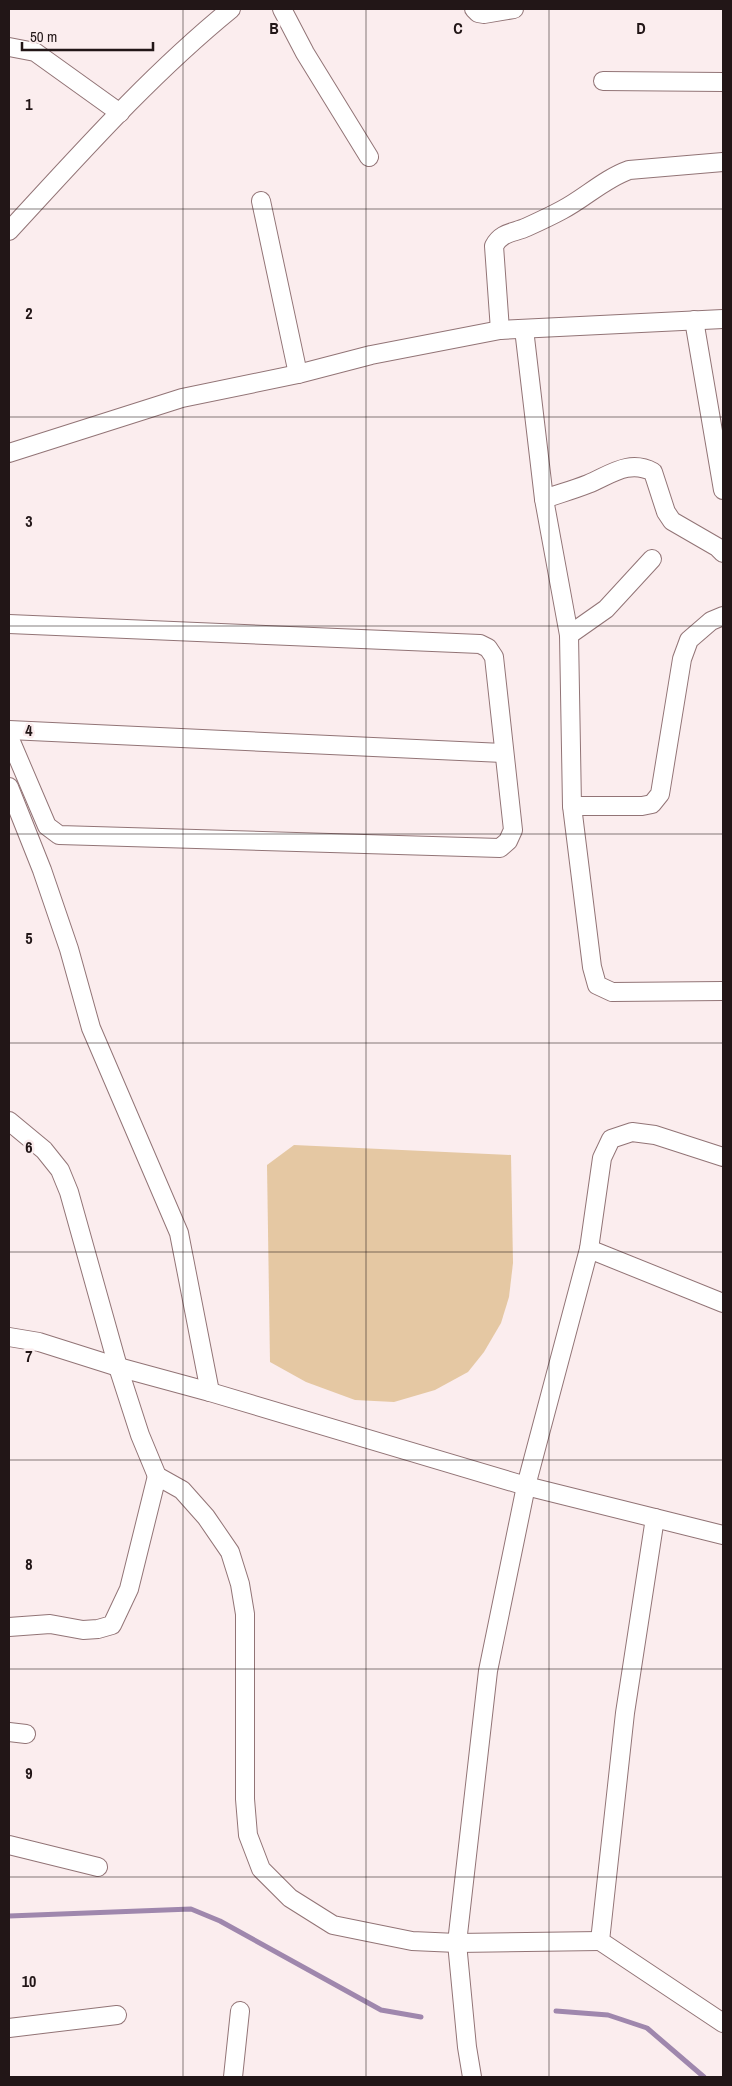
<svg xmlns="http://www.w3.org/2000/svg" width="732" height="2086" font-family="'Archivo Narrow',sans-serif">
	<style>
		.green { fill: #e5c8a3 }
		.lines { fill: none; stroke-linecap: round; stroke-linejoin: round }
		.stream { stroke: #9f87ad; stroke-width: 5 }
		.minor-casing { stroke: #927476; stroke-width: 20 }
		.minor { stroke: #fff; stroke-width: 18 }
		.grid { fill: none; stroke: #221617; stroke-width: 1; stroke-opacity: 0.55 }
		.grid-label { font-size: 16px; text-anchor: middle; font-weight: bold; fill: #221617; stroke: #fbedee; stroke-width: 5; stroke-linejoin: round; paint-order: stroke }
	</style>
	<rect width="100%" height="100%" fill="#fbedee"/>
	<polygon class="green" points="294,1145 511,1155 513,1263 509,1297 501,1323 484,1352 468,1372 435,1390 394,1402 355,1400 306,1382 270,1362 267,1165"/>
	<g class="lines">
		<g class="stream">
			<polyline points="9,1916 191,1909 220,1921 381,2010 421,2017"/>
			<polyline points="556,2011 608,2015 647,2028 704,2077"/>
		</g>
		<g class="minor-casing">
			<g id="minor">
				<polyline points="282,9 305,53 369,157"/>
				<polyline points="474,9 478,13 484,14 514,9"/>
				<polyline points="9,47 35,52 120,113"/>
				<polyline points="603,81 723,82"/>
				<polyline points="261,201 298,374"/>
				<path d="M9 231C80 154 150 75 231 9"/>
				<polyline points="694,320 723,490"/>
				<polyline points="524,329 544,499 569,635 572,806 592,967 597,985 612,992 723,991"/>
				<path d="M500 330 494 246C501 232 514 233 527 227 538 222 551 216 562 210 585 198 604 179 629 170L723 162"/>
				<polyline points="9,453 182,398 298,374 371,355 500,330 723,319"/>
				<path d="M544 499C558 494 573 490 588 484 610 475 629 459 653 472L666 512 672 521 717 547 723 553"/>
				<polyline points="9,624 480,644 488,648 494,657 513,830 508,841 500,848 59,835 47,826 9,737"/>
				<polyline points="569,635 606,609 652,559"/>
				<polyline points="9,730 503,753"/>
				<polyline points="9,787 42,870 69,949 91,1028 179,1233 210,1392"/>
				<polyline points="572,806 642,806 652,804 660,794 682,659 689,640 711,621 723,616"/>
				<polyline points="9,1121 44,1150 60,1170 69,1192 118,1367 140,1435 157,1476 182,1490 206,1517 230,1552 240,1584 245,1614 245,1799 248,1835 261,1869 290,1898 333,1925 412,1941 457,1943 600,1941"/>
				<polyline points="589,1249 723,1303"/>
				<polyline points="9,1337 39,1342 118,1367 210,1392 526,1486 723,1535"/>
				<polyline points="655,1518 625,1713 600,1941 723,2023"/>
				<polyline points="9,1627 50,1624 83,1630 98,1629 112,1625 129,1589 157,1476"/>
				<polyline points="9,1732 26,1734"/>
				<polyline points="9,1845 98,1867"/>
				<polyline points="9,2028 117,2015"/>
				<polyline points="233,2077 240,2011"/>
				<polyline points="472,2077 467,2047 457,1943 488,1671 526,1486 589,1249 602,1158 611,1139 632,1132 655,1135 723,1157"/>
			</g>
		</g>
		<use href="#minor" class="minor"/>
	</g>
	<path class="grid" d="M183 9V2077M366 9V2077M549 9V2077M9 209H723M9 417H723M9 626H723M9 834H723M9 1043H723M9 1252H723M9 1460H723M9 1669H723M9 1877H723"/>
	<g class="grid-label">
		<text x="274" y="34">B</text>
		<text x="458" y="34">C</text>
		<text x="641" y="34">D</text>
		<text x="29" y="110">1</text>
		<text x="29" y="319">2</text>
		<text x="29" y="527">3</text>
		<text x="29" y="736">4</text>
		<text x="29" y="944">5</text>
		<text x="29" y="1153">6</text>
		<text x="29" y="1362">7</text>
		<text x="29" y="1570">8</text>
		<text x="29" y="1779">9</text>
		<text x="29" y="1987">10</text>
	</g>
	<rect width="732" height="2086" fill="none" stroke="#221617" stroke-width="20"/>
	<path d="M22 42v8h131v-8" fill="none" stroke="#221617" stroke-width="2.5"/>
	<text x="30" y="42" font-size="15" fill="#221617" stroke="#fbedee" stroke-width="4" paint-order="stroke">50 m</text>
</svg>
